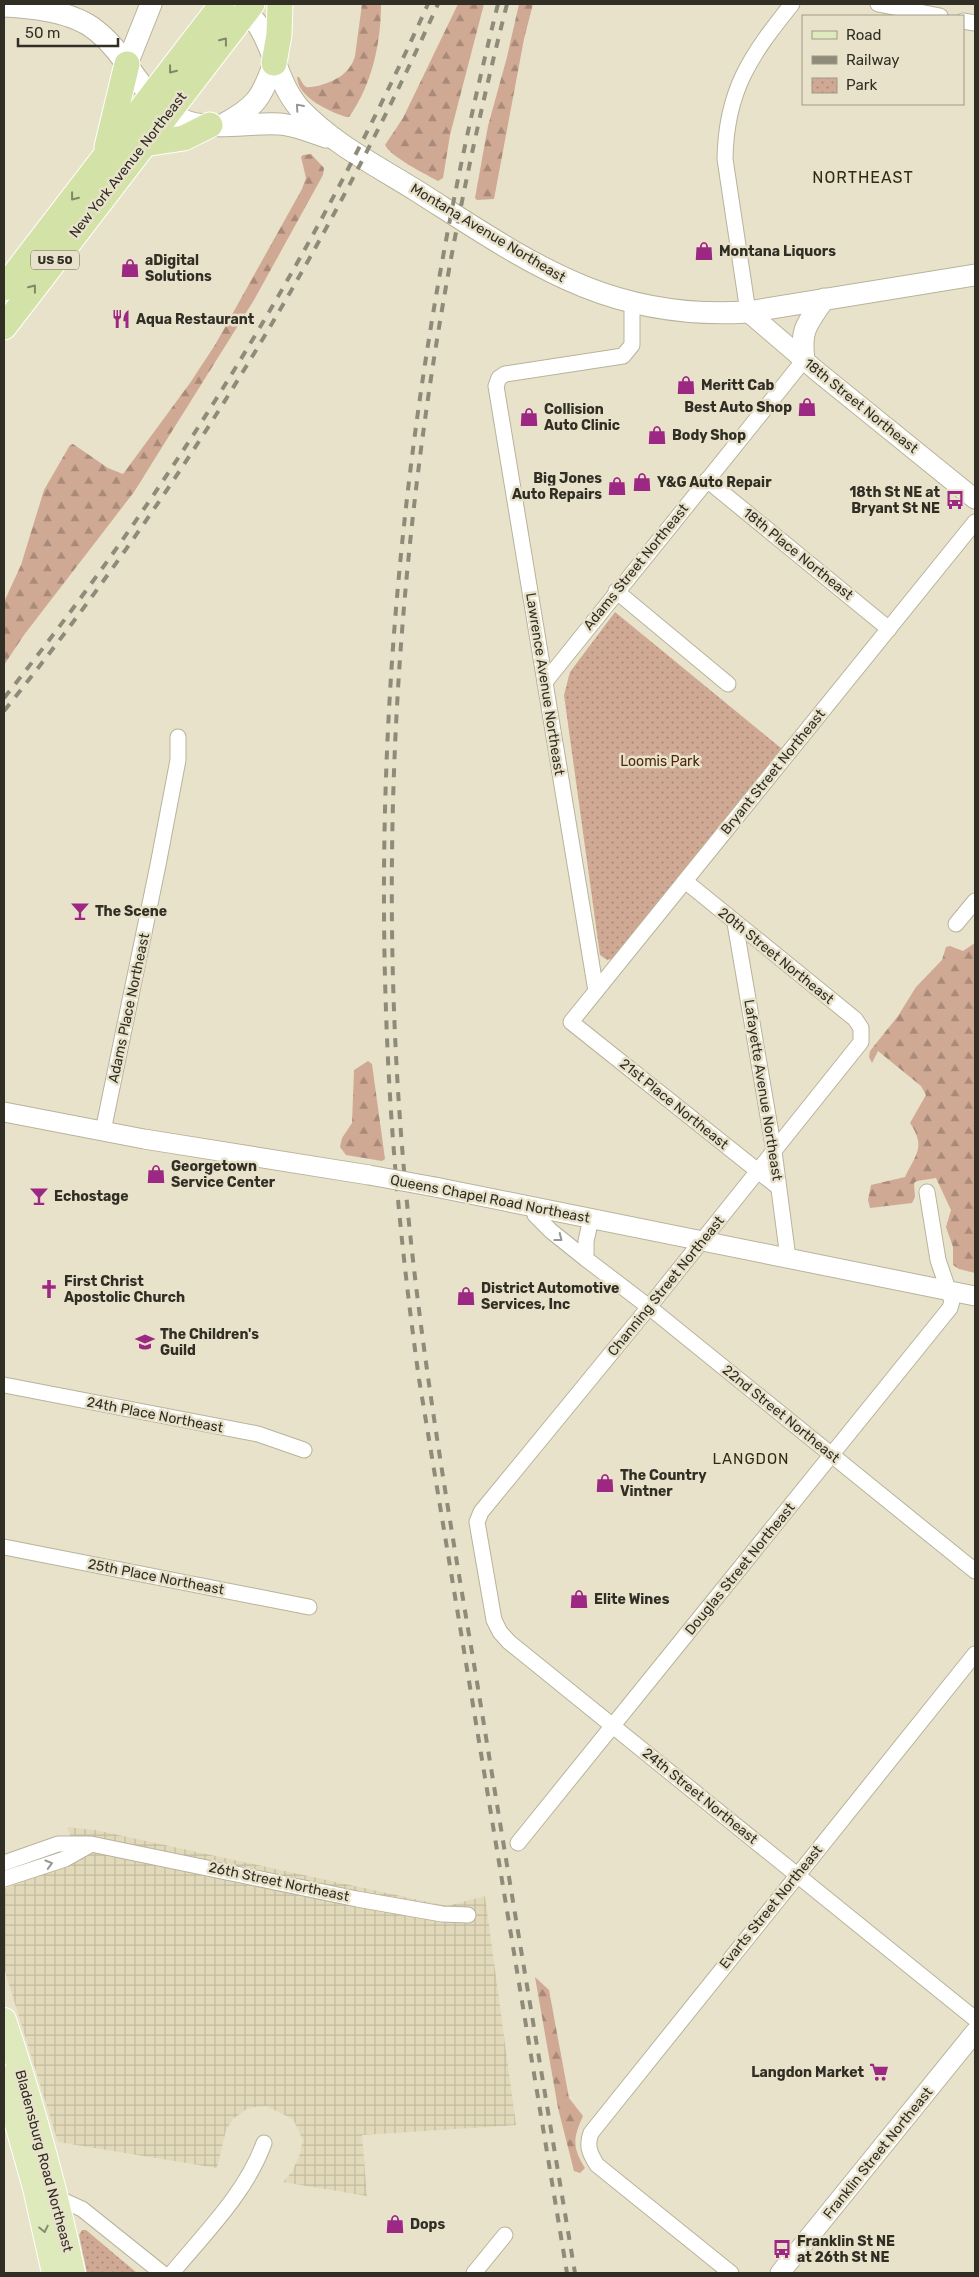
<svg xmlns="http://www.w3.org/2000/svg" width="979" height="2277" font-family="Rubik,sans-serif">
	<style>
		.industrial { fill: url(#industrial-grid) }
		.forest { fill: url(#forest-firs) }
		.park { fill: url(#park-dots) }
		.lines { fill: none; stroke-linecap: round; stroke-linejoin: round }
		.minor-casing { stroke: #b8b39b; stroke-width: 17 }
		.tertiary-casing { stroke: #b8b39b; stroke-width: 21 }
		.secondary-casing { stroke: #b8b39b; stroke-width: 23 }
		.primary-casing { stroke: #fff; stroke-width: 26 }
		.trunk-casing { stroke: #fff; stroke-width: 27 }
		.minor { stroke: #fff; stroke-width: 15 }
		.tertiary { stroke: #fff; stroke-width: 19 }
		.secondary { stroke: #fff; stroke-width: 21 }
		.primary { stroke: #dee9bc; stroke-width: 24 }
		.trunk { stroke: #d3e2a6; stroke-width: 25 }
		.rail { stroke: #8f8b7a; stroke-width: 4; stroke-dasharray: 9 9; stroke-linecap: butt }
		.tertiary-bridge-casing { stroke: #b8b39b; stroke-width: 21; stroke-linecap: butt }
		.tertiary-bridge { stroke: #fff; stroke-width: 19 }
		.oneway { stroke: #828866 }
		.oneway2 { stroke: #989692 }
		.oneway3 { stroke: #888c70 }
		.labels { text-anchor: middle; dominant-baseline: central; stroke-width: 5; stroke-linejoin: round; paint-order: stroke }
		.shield { fill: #e8e2ca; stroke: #686456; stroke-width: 1 }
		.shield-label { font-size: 12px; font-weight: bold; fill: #312e25 }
		.street-label { font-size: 14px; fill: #312e25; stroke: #e8e2ca }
		.poi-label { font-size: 14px; font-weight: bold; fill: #312e25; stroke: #e8e2ca; text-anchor: start }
		.park-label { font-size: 14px; fill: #50260c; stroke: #e8e2ca }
		.neighbourhood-label { font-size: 15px; letter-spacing: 1px; fill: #2f2a16; stroke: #e8e2ca }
		.quarter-label { font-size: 16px; letter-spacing: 1px; fill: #2f2a16; stroke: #e8e2ca }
	</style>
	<defs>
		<pattern id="industrial-grid" width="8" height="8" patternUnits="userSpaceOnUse" patternTransform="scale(1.25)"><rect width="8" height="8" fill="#e1d9b9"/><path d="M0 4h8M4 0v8" fill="none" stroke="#c2bb9f"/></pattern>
		<pattern id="forest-firs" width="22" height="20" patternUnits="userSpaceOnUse" patternTransform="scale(1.25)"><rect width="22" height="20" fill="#d0a994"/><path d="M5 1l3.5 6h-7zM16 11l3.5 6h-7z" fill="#a98a79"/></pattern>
		<pattern id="park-dots" width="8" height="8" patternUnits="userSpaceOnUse" patternTransform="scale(1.25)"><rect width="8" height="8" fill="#d0a994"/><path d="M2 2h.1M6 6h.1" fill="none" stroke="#a98a79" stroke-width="1.8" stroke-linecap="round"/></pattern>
	</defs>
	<rect width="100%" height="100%" fill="#e8e2ca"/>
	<polygon class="industrial" points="67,1827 95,1830 447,1906 485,1896 516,2125 362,2135 367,2196 283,2182 292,2172 300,2154 303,2140 293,2119 266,2106 248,2108 233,2119 226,2130 217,2168 58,2142 4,1968 4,1889 80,1860"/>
	<g class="forest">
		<path d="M362 4H381C381 43 372 85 349 117H346C329 111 298 98 297 77H299C301 80 303 85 306 87 309 88 315 86 318 86 335 81 350 74 355 56Z"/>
		<path d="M458 4H484L450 135 443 178 438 181C425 174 391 157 385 145L403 118Z"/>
		<polygon points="519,4 533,4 524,39 494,199 477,200 475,198 488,126 507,57"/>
		<polygon points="311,154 324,168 323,175 254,300 134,492 24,635 4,665 4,602 21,565 44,490 70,445 73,444 108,468 123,474 190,383 215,345 302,189 306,178 301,157 303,155"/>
		<path d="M975 943V1273L959 1269 953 1265V1247L946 1227 951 1210 936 1178 917 1181 914 1183 915 1197 912 1203 870 1208 868 1200 871 1185 905 1177C916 1154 926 1147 910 1123L926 1095 921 1086 878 1051 872 1063 869 1057 870 1051 898 1016 916 987 942 960 946 947 950 946 963 951Z"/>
		<polygon points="368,1061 372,1064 385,1159 382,1161 346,1155 340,1147 342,1138 352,1123 354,1070"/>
		<path d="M535 1977 549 1990 569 2098 583 2116C573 2138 572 2147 585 2168L580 2173 574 2171 558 2108Z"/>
	</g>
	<g class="park">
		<polygon points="615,612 782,749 612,959 607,960 600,955 564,695 570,672"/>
		<polygon points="82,2230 86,2230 137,2273 87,2273 79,2235"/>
	</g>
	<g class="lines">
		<g class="minor-casing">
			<g id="minor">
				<polyline points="878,4 940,16"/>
				<polyline points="963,21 975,23"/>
				<path d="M748 312 725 159C726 90 751 55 792 4"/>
				<polyline points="707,480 889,629"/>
				<polyline points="616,591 728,684"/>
				<polyline points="545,682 804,360"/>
				<polyline points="685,881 855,1019 861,1028 861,1042 649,1307 481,1512 477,1522 494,1620 500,1632 509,1642 975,2019"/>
				<polyline points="735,923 774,1151 788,1258"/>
				<polyline points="956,924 975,901"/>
				<polyline points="596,991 496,386 499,378 505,374 623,356 632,345 632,303"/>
				<polyline points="103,1131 158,865 178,760 178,737"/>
				<polyline points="778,1187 571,1022 975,522"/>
				<polyline points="535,1215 551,1231 586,1259"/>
				<polyline points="591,1219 586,1241 586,1259 649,1307 975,1571"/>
				<polyline points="4,1385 258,1434 304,1450"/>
				<polyline points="4,1547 309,1607"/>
				<polyline points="518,1843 950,1308 952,1301 938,1260 927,1192"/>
				<polyline points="4,1863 58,1844 91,1844 357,1899 442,1914 468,1915"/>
				<polyline points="4,1879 65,1859 90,1845"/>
				<polyline points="49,2200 62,2200 82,2209 162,2273"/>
				<path d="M172 2273C205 2233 246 2193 264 2143"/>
				<polyline points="474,2273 505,2235"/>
				<path d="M731 2273 597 2165C590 2154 586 2146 591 2133L975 1654"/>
			</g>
		</g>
		<g class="tertiary-casing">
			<g id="tertiary">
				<polyline points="748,312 818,372 975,499"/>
				<polyline points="4,1112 144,1139 369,1175"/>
				<polyline points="435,1187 975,1296"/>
				<polyline points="780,2273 975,2032"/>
			</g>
		</g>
		<g class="secondary-casing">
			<g id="secondary">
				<path d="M236 4C244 10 252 16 258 25 275 51 278 84 300 109 333 144 377 166 417 191 529 262 608 321 748 312L975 275"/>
				<path d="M4 6C15 6 27 8 38 9 80 15 100 27 125 62 141 85 155 105 181 119 207 132 250 122 279 124 295 125 311 132 326 137"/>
				<polyline points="127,64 151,4"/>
				<path d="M224 124C256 107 262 97 274 63"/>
				<path d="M804 360C800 329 807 324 824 299"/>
			</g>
		</g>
		<g class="primary-casing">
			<g id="primary">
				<path d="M4 2020C32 2104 55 2187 73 2273"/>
				<polyline points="4,2078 35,2188 54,2273"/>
			</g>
		</g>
		<g class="trunk-casing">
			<g id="trunk">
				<polyline points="274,63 279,35 280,4"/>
				<polyline points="144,144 184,138 210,125"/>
				<polyline points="107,147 127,64"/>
				<polyline points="4,288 222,4"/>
				<polyline points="4,327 252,4"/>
			</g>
		</g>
		<use href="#minor" class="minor"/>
		<use href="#tertiary" class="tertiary"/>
		<use href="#secondary" class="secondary"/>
		<use href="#primary" class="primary"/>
		<use href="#trunk" class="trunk"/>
		<g class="rail">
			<path d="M498 4C415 333 374 672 386 1011 390 1134 402 1257 419 1379L567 2273"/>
			<path d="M507 4C412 376 371 763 402 1146 416 1326 447 1504 477 1682 509 1879 542 2076 575 2273"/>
			<path d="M4 698C173 486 317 251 428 4"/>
			<path d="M4 711C177 496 324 256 438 4"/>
		</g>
		<g class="tertiary-bridge-casing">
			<polyline id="tertiary-bridge" points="369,1175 435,1187"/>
		</g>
		<use href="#tertiary-bridge" class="tertiary-bridge"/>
	</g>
	<defs><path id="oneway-chevron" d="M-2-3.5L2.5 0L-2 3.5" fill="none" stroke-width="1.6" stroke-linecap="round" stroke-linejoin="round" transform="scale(1.25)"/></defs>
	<g class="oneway">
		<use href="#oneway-chevron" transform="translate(224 41) rotate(-52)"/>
		<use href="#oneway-chevron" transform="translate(172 70) rotate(128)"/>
		<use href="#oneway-chevron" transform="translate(74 197) rotate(128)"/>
		<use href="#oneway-chevron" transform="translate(33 288) rotate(-52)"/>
	</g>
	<g class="oneway2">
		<use href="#oneway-chevron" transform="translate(299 107) rotate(-131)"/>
		<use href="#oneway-chevron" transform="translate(559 1238) rotate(38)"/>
		<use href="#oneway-chevron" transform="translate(49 1864) rotate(-16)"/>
	</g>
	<use class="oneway3" href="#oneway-chevron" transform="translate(44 2229) rotate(78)"/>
	<defs>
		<g id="shop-bare" transform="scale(1.5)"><path d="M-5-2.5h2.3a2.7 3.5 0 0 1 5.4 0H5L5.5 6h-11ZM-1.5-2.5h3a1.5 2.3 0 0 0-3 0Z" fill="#9d2883" stroke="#e8e2ca" stroke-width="2.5" paint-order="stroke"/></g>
		<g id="restaurant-bare" transform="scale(1.5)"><path d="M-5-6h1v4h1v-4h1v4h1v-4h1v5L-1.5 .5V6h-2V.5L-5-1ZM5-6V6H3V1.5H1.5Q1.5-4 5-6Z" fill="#9d2883" stroke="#e8e2ca" stroke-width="2.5" paint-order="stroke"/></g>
		<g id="bus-bare" transform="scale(1.5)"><path d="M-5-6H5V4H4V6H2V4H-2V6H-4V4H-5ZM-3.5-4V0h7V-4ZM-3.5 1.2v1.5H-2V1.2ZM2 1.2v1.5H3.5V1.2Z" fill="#9d2883" stroke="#e8e2ca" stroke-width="2.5" paint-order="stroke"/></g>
		<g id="bar-bare" transform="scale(1.5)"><path d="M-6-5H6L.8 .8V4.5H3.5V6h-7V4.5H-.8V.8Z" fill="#9d2883" stroke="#e8e2ca" stroke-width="2.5" paint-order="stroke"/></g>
		<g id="church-bare" transform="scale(1.5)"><path d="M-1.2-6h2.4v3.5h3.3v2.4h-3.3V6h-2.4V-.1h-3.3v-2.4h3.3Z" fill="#9d2883" stroke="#e8e2ca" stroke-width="2.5" paint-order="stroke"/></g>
		<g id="school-bare" transform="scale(1.5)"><path d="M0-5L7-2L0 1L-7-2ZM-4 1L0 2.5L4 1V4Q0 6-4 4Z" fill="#9d2883" stroke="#e8e2ca" stroke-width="2.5" paint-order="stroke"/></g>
		<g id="supermarket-bare" transform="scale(1.5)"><path d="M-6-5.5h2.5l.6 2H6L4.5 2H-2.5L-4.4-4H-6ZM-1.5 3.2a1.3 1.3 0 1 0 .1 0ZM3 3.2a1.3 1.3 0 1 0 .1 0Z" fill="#9d2883" stroke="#e8e2ca" stroke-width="2.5" paint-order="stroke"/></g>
	</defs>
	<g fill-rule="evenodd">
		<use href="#shop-bare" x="704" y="251"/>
		<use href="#shop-bare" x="130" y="268"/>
		<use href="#restaurant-bare" x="121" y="319"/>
		<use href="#shop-bare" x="686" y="385"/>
		<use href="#shop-bare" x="807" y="407"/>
		<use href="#shop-bare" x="529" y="417"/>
		<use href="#shop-bare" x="657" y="435"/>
		<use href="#shop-bare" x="642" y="482"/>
		<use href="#shop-bare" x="617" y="486"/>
		<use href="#bus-bare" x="955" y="500"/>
		<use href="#bar-bare" x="80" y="911"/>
		<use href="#shop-bare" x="156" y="1174"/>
		<use href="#bar-bare" x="39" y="1196"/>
		<use href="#church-bare" x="49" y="1289"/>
		<use href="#shop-bare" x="466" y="1296"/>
		<use href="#school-bare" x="145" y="1342"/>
		<use href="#shop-bare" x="605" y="1483"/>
		<use href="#shop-bare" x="579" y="1599"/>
		<use href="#supermarket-bare" x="879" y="2072"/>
		<use href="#shop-bare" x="395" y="2224"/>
		<use href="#bus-bare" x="782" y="2249"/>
	</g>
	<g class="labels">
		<rect class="shield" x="31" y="250.5" width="48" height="19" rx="4"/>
		<g class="shield-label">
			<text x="55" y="260">US 50</text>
		</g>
		<g class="street-label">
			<text transform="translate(128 165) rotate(-52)">New York Avenue Northeast</text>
			<text transform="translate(488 233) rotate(31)">Montana Avenue Northeast</text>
			<text transform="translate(861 406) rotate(39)">18th Street Northeast</text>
			<text transform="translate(798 554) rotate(39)">18th Place Northeast</text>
			<text transform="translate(636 567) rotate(-51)">Adams Street Northeast</text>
			<text transform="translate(545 684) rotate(81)">Lawrence Avenue Northeast</text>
			<text transform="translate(773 772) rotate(-51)">Bryant Street Northeast</text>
			<text transform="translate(776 956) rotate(39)">20th Street Northeast</text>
			<text transform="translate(129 1008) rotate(-78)">Adams Place Northeast</text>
			<text transform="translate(763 1090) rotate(81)">Lafayette Avenue Northeast</text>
			<text transform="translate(674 1104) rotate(39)">21st Place Northeast</text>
			<text transform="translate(490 1199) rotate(11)">Queens Chapel Road Northeast</text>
			<text transform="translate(666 1286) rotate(-51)">Channing Street Northeast</text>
			<text transform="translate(781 1414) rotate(39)">22nd Street Northeast</text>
			<text transform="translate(155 1415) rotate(11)">24th Place Northeast</text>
			<text transform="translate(740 1569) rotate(-51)">Douglas Street Northeast</text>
			<text transform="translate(156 1577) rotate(11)">25th Place Northeast</text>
			<text transform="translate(700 1796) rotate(39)">24th Street Northeast</text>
			<text transform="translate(279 1882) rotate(12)">26th Street Northeast</text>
			<text transform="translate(771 1907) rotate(-51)">Evarts Street Northeast</text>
			<text transform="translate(878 2153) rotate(-51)">Franklin Street Northeast</text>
			<text transform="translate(44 2161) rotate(75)">Bladensburg Road Northeast</text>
		</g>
		<g class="poi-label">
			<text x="719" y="251">Montana Liquors</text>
			<text x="145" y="260">aDigital<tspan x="145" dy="16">Solutions</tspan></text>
			<text x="136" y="319">Aqua Restaurant</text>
			<text x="701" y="385">Meritt Cab</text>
			<text x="792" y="407" text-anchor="end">Best Auto Shop</text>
			<text x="544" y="409">Collision<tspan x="544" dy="16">Auto Clinic</tspan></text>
			<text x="672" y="435">Body Shop</text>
			<text x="602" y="478" text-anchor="end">Big Jones<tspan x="602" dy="16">Auto Repairs</tspan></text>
			<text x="657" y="482">Y&amp;G Auto Repair</text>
			<text x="940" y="492" text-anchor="end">18th St NE at<tspan x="940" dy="16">Bryant St NE</tspan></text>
			<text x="95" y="911">The Scene</text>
			<text x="171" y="1166">Georgetown<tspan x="171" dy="16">Service Center</tspan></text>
			<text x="54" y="1196">Echostage</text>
			<text x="64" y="1281">First Christ<tspan x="64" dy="16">Apostolic Church</tspan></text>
			<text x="481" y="1288">District Automotive<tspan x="481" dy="16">Services, Inc</tspan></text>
			<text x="160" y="1334">The Children's<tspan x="160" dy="16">Guild</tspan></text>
			<text x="620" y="1475">The Country<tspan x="620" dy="16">Vintner</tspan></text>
			<text x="594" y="1599">Elite Wines</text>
			<text x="864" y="2072" text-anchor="end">Langdon Market</text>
			<text x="410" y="2224">Dops</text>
			<text x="797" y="2241">Franklin St NE<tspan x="797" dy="16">at 26th St NE</tspan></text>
		</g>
		<g class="park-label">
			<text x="660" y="761">Loomis Park</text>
		</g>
		<g class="neighbourhood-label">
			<text x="751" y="1459">LANGDON</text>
		</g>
		<g class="quarter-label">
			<text x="863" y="177">NORTHEAST</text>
		</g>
	</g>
	<rect width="979" height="2277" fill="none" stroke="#312e25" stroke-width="10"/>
	<rect x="802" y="15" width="162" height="90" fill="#e8e2ca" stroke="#9f9a88"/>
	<rect x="812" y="31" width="25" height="8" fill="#dee9bc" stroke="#9f9a88"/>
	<text x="846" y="40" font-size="15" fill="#312e25">Road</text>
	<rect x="812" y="56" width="25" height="8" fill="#8f8b7a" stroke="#9f9a88"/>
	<text x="846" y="65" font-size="15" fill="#312e25">Railway</text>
	<rect x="812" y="78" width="25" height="15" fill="url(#park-dots)" stroke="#9f9a88"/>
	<text x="846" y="90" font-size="15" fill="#312e25">Park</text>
	<path d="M18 38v8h100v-8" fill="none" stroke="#312e25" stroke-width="2.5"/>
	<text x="25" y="38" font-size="15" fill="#312e25" stroke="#e8e2ca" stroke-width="4" paint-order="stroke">50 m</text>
</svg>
